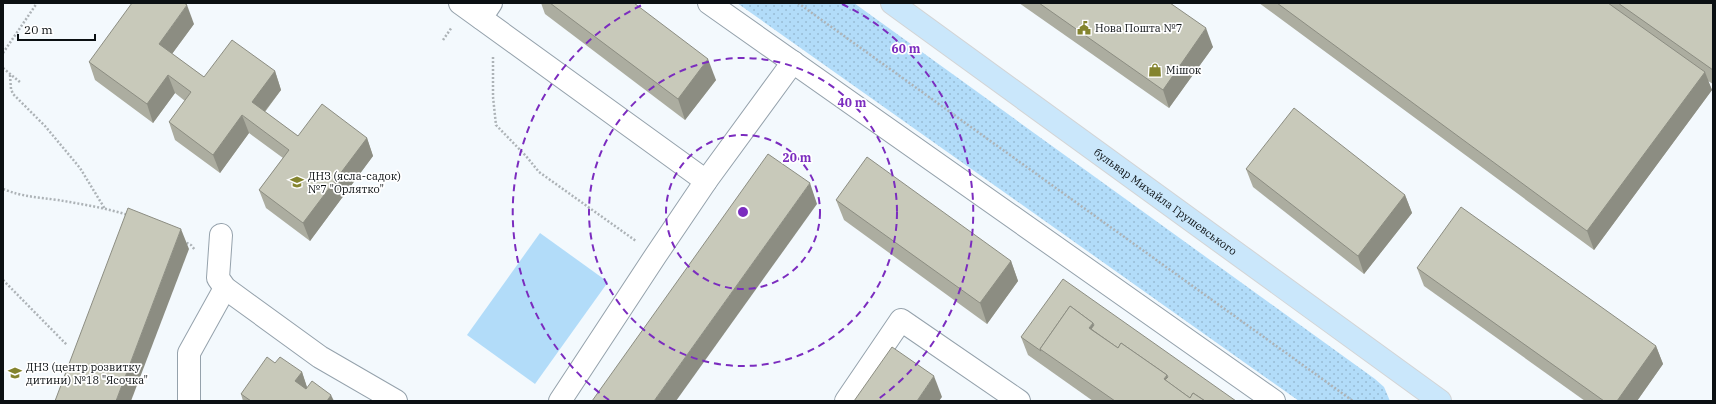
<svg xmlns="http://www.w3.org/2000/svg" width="1716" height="404" font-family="'IBM Plex Serif',serif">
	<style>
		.grass { fill: url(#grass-dots) }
		.garden { fill: #b2dcf9 }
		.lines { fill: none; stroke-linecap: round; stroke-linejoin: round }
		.minor-casing { stroke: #95a2ac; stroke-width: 24 }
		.major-casing { stroke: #d3d4d5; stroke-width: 24 }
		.path { stroke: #adb3b7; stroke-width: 2.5; stroke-dasharray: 2 2; stroke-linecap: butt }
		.minor { stroke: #fff; stroke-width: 22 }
		.major { stroke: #cae7fb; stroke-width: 22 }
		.wall { fill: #acada0 }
		.shaded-wall { fill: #8c8d82 }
		.building { fill: #c8c9ba; stroke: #8c8d82 }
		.ring { fill: none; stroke: #7b2cbf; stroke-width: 2; stroke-dasharray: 7 5 }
		.labels { text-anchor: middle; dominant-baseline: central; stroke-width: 3.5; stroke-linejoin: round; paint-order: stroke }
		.poi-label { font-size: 11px; fill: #0b1013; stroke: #fff; text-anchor: start }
		.street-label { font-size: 11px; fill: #0b1013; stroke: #fff }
		.centre { fill: #7b2cbf; stroke: #fff; stroke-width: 2 }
		.ring-label { font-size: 12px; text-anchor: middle; font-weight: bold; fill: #7b2cbf; stroke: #fff; stroke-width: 3.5; stroke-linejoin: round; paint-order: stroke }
	</style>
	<defs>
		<pattern id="grass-dots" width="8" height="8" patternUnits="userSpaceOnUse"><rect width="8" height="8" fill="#b2dcf9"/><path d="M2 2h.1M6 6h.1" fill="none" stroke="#98bcd5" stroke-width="1.8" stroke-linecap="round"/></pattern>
	</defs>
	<rect width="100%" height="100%" fill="#f3f9fd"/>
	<polygon class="grass" points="737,3 854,3 1375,379 1384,387 1390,401 1299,401"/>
	<polygon class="garden" points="540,233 608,282 535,384 467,335"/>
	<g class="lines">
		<g class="minor-casing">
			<g id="minor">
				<polyline points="460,3 706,181"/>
				<polyline points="709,3 1274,401"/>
				<polyline points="481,18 491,3"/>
				<polyline points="221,235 218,278 225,288 320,357 396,401"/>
				<polyline points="189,401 189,353 225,288"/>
				<polyline points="560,401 656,255 706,181 793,62"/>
				<polyline points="846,401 901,320 1019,401"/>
			</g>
		</g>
		<g class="major-casing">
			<g id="major">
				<path id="s1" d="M892 3 1440 401"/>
			</g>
		</g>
		<g class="path">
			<polyline points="798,3 1353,401"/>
			<polyline points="443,40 452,27"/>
			<polyline points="3,53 37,3"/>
			<polyline points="493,57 493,97 496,125 526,156 539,172 636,241"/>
			<polyline points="3,68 21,83"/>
			<polyline points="10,75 11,89 13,94 45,126 80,168 105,209"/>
			<path d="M3 189C23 197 37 197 58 200 81 204 106 208 128 215"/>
			<polyline points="183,241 191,245 195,250"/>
			<polyline points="3,280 67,345"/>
		</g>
		<use href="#minor" class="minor"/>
		<use href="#major" class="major"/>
	</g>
	<g class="wall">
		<polygon points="541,3 634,3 716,80 685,120 545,14"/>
		<polygon points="1019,3 1170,3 1213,47 1169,108"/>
		<polygon points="1259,3 1713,3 1713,84 1708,81 1712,90 1594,250"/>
		<polygon points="194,24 172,54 204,77 275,71 281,90 265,112 298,136 367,138 373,156 310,241 266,208 259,190 283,158 249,133 220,173 175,140 169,122 185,101 175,93 153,123 95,80 89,62"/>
		<polygon points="1246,169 1405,195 1412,213 1364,274 1253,187"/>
		<polygon points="836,200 1011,261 1018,281 987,324 844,220"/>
		<polygon points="1417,268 1656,346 1663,364 1637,401 1585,401 1424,286"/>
		<polygon points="1021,337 1236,401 1093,401 1028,355"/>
		<polygon points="275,363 302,372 307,388 334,401 243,401 241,394"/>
	</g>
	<g class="shaded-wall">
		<polygon points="187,5 194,24 166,62 159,44"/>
		<polygon points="1206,28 1213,47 1169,108 1163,90"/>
		<polygon points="708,59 716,80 685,120 678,99"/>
		<polygon points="275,71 281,90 258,120 252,102"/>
		<polygon points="1705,72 1712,90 1594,250 1587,231"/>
		<polygon points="168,75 175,93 153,123 147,104"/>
		<polygon points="242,115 249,133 220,173 213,155"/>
		<polygon points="367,138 373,156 310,241 303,223"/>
		<polygon points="810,183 817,204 676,401 654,401"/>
		<polygon points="1405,195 1412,213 1364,274 1358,256"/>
		<polygon points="181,229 189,249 131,401 116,401"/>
		<polygon points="1011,261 1018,281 987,324 980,303"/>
		<polygon points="1093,323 1098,336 1089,328"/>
		<polygon points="1656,346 1663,364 1637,401 1617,401"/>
		<polygon points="302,372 309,393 295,381"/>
		<polygon points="1167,375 1171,386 1164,379"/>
		<polygon points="934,376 942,397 939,401 917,401"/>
		<polygon points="331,395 334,401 327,401"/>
	</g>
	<g class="building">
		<polygon points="132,3 184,3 187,5 159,44 204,77 232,40 275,71 252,102 298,136 322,104 367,138 303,223 259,190 289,150 242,115 213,155 169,122 191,92 168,75 147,104 89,62"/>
		<polygon points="550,3 634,3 708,59 678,99"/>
		<polygon points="1039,3 1170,3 1206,28 1163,90"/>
		<polygon points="1277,3 1608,3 1705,72 1587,231"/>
		<polygon points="1618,3 1713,3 1713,70"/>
		<polygon points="1294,108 1405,195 1358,256 1246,169"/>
		<polygon points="768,154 810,183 654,401 592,401"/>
		<polygon points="867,157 1011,261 980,303 836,200"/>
		<polygon points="1461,207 1656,346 1617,401 1604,401 1417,268"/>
		<polygon points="128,208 181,229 116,401 55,401"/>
		<polygon points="1063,279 1236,401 1205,401 1193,393 1190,398 1165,380 1168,377 1167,375 1121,343 1118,348 1091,329 1094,325 1093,323 1070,306 1040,349 1041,351 1021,337"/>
		<polygon points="1070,306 1093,323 1089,328 1118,348 1121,343 1167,375 1164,379 1190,398 1193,393 1205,401 1115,401 1040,349"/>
		<polygon points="892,347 934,376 917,401 854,401"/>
		<polygon points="267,357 275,363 280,357 302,372 295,381 306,389 312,381 331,395 327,401 251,401 241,394"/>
	</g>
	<g class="ring">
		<circle cx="743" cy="212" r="77"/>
		<circle cx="743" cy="212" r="154"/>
		<path d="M609 400A231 231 0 0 1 644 4M842 4A231 231 0 0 1 877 400"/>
	</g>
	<defs>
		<g id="civic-bare" transform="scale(1.08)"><path d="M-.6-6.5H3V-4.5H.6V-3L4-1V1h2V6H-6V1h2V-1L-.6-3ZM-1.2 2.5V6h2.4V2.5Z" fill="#84842e" stroke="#fff" stroke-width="2.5" paint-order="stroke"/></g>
		<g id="shop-bare" transform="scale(1.08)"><path d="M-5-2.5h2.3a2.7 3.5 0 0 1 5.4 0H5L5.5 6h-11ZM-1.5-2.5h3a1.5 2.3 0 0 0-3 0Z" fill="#84842e" stroke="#fff" stroke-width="2.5" paint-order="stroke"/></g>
		<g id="school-bare" transform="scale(1.08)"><path d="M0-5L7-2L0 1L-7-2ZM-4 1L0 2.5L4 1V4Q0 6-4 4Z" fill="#84842e" stroke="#fff" stroke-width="2.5" paint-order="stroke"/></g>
	</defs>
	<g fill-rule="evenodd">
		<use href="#civic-bare" x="1084" y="28"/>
		<use href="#shop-bare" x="1155" y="70"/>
		<use href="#school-bare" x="297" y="182"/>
		<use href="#school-bare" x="15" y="373"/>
	</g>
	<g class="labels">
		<g class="poi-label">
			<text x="1095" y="28">Нова Пошта №7</text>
			<text x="1166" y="70">Мішок</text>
			<text x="308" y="176">ДНЗ (ясла-садок)<tspan x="308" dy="13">№7 "Орлятко"</tspan></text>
			<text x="26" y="367">ДНЗ (центр розвитку<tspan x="26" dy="13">дитини) №18 "Ясочка"</tspan></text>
		</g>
		<g class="street-label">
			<text stroke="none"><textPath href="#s1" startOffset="338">бульвар Михайла Грушевського</textPath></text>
		</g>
	</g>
	<circle cx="743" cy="212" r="6" class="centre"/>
	<g class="ring-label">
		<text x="906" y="53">60 m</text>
		<text x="852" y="107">40 m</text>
		<text x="797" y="162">20 m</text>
	</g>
	<rect width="1716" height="404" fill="none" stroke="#0b1013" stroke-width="8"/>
	<path d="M18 34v6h77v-6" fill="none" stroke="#0b1013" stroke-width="2"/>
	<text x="24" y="34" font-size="12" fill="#0b1013" stroke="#ffffff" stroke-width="3" paint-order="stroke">20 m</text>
</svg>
